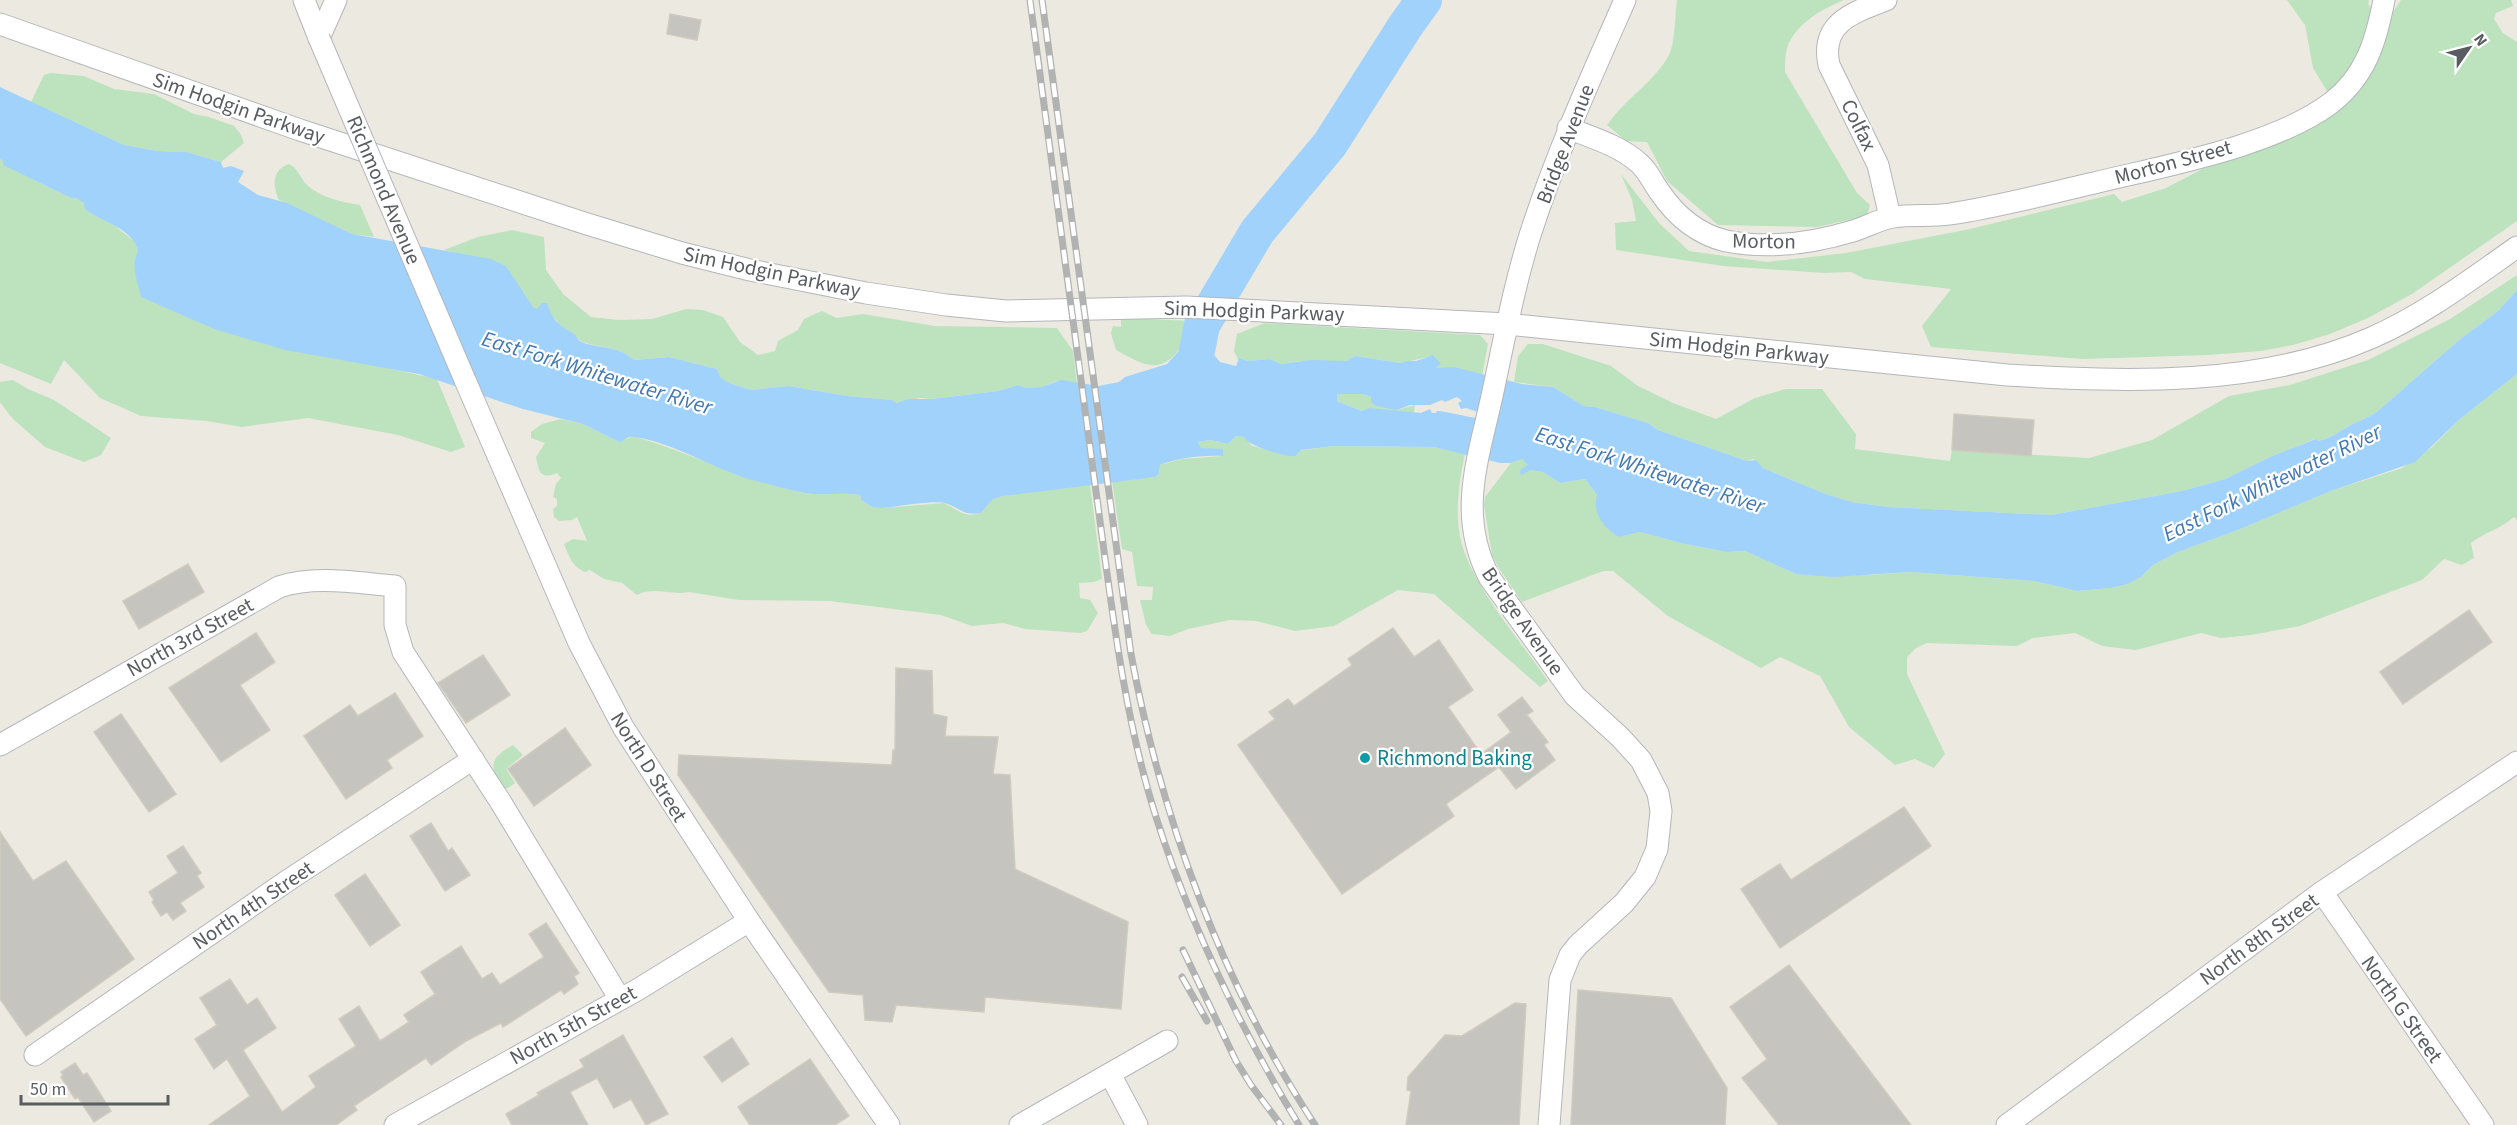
<svg xmlns="http://www.w3.org/2000/svg" width="2517" height="1125" font-family="'Source Sans 3',sans-serif">
	<style>
		.green { fill: #bde3be }
		.water { fill: #a0d2fc; fill-rule: evenodd }
		.lines { fill: none; stroke-linecap: round; stroke-linejoin: round }
		.river { stroke: #a0d2fc; stroke-width: 36 }
		.building { fill: #c6c4be; stroke: #d0cbbf; stroke-width: 1.5 }
		.minor-casing { stroke: #b3b6bb; stroke-width: 23 }
		.minor { stroke: #fff; stroke-width: 21 }
		.rail-casing { stroke: #b1b2b2; stroke-width: 7 }
		.rail { stroke: #fff; stroke-width: 4.5; stroke-dasharray: 14; stroke-linecap: butt }
		.minor-bridge-casing { stroke: #b3b6bb; stroke-width: 23; stroke-linecap: butt }
		.minor-bridge { stroke: #fff; stroke-width: 21 }
		.culture-dot { fill: #0f9aa8; stroke: #fff; stroke-width: 2 }
		.labels { text-anchor: middle; dominant-baseline: central; stroke-width: 4.5; stroke-linejoin: round; paint-order: stroke }
		.street-label { font-size: 21px; fill: #595c61; stroke: #fff }
		.culture-label { font-size: 21px; fill: #0d838f; stroke: #fff; text-anchor: start }
		.water-label { font-size: 22px; font-style: italic; fill: #4178b5; stroke: #fff }
	</style>
	<rect width="100%" height="100%" fill="#ece9e0"/>
	<g class="green">
		<path d="M1677 0H1844C1822 9 1795 24 1787 48 1785 55 1785 64 1785 72L1857 193 1870 205 1867 216 1817 227 1718 225 1667 181 1647 142 1626 141 1607 125C1624 100 1655 81 1669 55 1675 44 1675 14 1677 0Z"/>
		<polygon points="2287,0 2369,0 2368,4 2386,22 2401,0 2511,0 2513,6 2496,13 2494,19 2503,33 2517,42 2517,221 2412,294 2368,318 2330,334 2293,345 2261,351 2208,355 2083,359 1931,347 1922,326 1951,289 1865,279 1851,272 1824,273 1723,266 1616,250 1615,223 1636,221 1632,200 1621,174 1659,223 1689,251 1767,262 1846,253 1970,229 2114,194 2122,202 2166,188 2333,101 2313,68 2305,25"/>
		<polygon points="50,73 84,76 114,89 154,94 194,114 209,117 234,126 240,133 244,143 221,162 186,152 158,151 124,145 31,102 44,75"/>
		<polygon points="0,159 4,161 4,165 71,198 76,198 84,203 90,213 115,226 135,242 153,303 160,304 214,329 437,379 465,447 451,452 398,435 308,418 242,427 207,421 141,416 100,398 64,360 51,384 0,363"/>
		<path d="M289 164C298 168 300 178 307 185 321 198 342 202 360 205L374 237 352 234 279 200C273 186 271 170 289 164Z"/>
		<path d="M512 230 544 237 546 270 563 294 591 317 619 320 652 319 686 309 703 310 723 317 740 342 758 355 775 351 778 341 798 330 804 319 822 311 837 318 863 314 935 326 1057 328 1073 351 1077 383 1056 381 1041 387 1026 388 1018 385 998 391 930 399 920 398 895 403 892 400 847 396 789 386 751 390 729 383 721 378 717 369 669 357 634 360C620 346 600 348 583 342 581 341 564 330 560 327 554 311 544 315 533 307 522 299 514 278 506 266L444 250 478 237Z"/>
		<path d="M2517 275V290L2498 311 2459 340 2378 411C2367 419 2355 422 2344 429 2335 434 2329 439 2318 441L2315 439 2272 456 2225 479 2182 491 2051 515 1888 507 1852 502 1823 493 1763 468 1754 459 1747 461 1658 430 1648 423 1595 407 1584 406 1553 387 1514 382 1518 356 1528 344H1543L1611 366 1638 386 1673 403 1716 419 1755 398 1786 389H1822L1856 434 1855 449 1950 461 1952 450 2089 458 2152 440 2229 396 2290 385 2368 360 2450 319Z"/>
		<path d="M1121 318 1193 321C1191 331 1187 339 1181 347 1161 376 1143 365 1116 350L1111 333 1113 326 1121 327Z"/>
		<path d="M1265 323 1480 335 1488 344 1482 376 1454 368H1436L1440 365 1431 356 1402 363 1355 356 1347 361H1300L1281 364 1270 359 1248 361 1239 358V362L1234 351 1237 334C1247 330 1257 326 1265 323Z"/>
		<path d="M2517 374V520L2514 517C2501 529 2485 532 2471 543L2474 558 2462 565 2444 559 2422 580 2300 626 2251 635 2221 638 2201 633 2136 650 2102 646 2075 633 2033 638 2017 646 1927 643 1916 648 1907 657V674L1945 754 1934 768 1915 759 1895 765 1849 727 1820 676 1780 657 1761 668 1668 616 1613 571H1603L1522 602 1498 567 1492 555 1484 505 1485 497 1511 463 1521 459 1526 461 1530 470 1543 472 1560 483 1585 479 1597 495 1619 537 1640 532 1685 544 1727 552 1745 551 1796 574 1872 575 1911 572 2034 581 2077 591 2111 588 2128 584 2141 577 2153 565 2178 552 2238 530 2331 491 2402 468 2432 447 2460 419Z"/>
		<polygon points="13,380 28,389 54,400 111,438 101,455 84,462 45,447 12,418 0,402 0,382"/>
		<polygon points="1337,394 1363,394 1372,397 1380,405 1397,410 1415,405 1414,413 1375,409 1363,411 1337,401"/>
		<path d="M561 419 583 424 619 442 634 436 646 440C699 457 749 482 805 493 823 496 842 492 860 495L861 500 872 507 882 508 944 503 962 513 970 515 981 513 993 499 1003 496 1090 484 1102 579 1094 582 1079 583 1080 598 1090 600 1098 613 1087 631 1081 633 1025 629 1003 623 972 626 941 615 830 601 739 600 689 592C671 596 655 586 637 595L622 583 604 579 590 570 585 572C572 567 569 556 564 544L573 539 587 541 577 517 572 520 559 521 554 517 553 509 557 506V499L553 497 556 484 561 478 557 473C540 480 539 472 536 457L545 443 531 438V432L542 424Z"/>
		<path d="M1236 436 1244 437 1252 446 1281 453 1335 446 1434 447 1465 454C1458 486 1453 523 1465 554 1482 597 1521 642 1548 681L1540 687 1434 594 1398 590 1334 626 1295 631 1256 621 1230 620 1188 629 1170 636 1152 634 1146 625 1140 600H1152L1153 587 1137 586 1132 552 1122 549 1112 481 1155 477 1159 474 1160 465 1182 459 1222 456 1217 450 1201 448 1198 442 1211 440 1228 444Z"/>
		<path d="M513 745 523 755 506 769 515 783 508 788H503C489 765 489 759 513 745Z"/>
	</g>
	<path class="water" d="M0 87 124 145 158 151 186 152 221 162 223 168 231 166 244 171 238 182 258 195 287 203 352 234 491 259 506 266 533 307 537 309 542 303H547C553 321 559 325 574 334 576 335 577 339 580 341 593 349 618 344 634 360L669 357 717 369 721 378 729 383 751 390 789 386 847 396 892 400 896 403 909 399H931L998 391 1018 385 1026 388 1041 387 1061 380 1099 386 1119 382 1125 377 1167 364 1178 352 1215 356 1220 362 1236 366 1239 358 1248 361 1270 359 1281 364 1310 360 1347 361 1355 356 1401 363 1407 361H1416L1433 355 1441 364 1436 368 1454 367 1522 384 1553 387 1584 406 1595 407 1648 423 1658 430 1747 461 1756 460 1763 468 1823 493 1852 502 1888 507 2051 515 2182 491 2225 479 2272 456 2316 439 2318 441C2329 439 2335 434 2344 429 2355 422 2367 419 2378 411L2459 340 2498 311 2517 290V374L2460 419 2415 462 2331 491 2238 530 2178 552 2153 565 2141 577 2128 584 2111 588 2077 591 2034 581 1911 572 1834 577 1796 574 1745 551 1727 552 1685 544 1640 532 1619 537C1604 528 1592 514 1597 495L1585 479 1560 483 1543 472 1530 470 1522 475 1520 473 1521 469 1528 465 1522 459 1511 463H1500L1434 447 1335 446 1301 450 1295 456C1286 457 1247 446 1244 437L1236 436 1228 444 1211 440 1198 442 1201 448 1223 449V456C1203 455 1178 458 1160 465L1159 474 1155 477 1003 496 993 499 981 513C962 516 961 508 945 503 932 500 896 507 882 508L872 507 861 500 860 495C842 492 824 496 805 493 789 490 772 485 756 481 717 471 671 441 634 437 626 436 626 441 619 442L583 424 523 409 419 374 285 350 214 329 141 297C138 283 130 265 138 252 134 228 102 223 85 209L84 203 76 198H71L3 165V161L0 159ZM1337 394H1363L1371 397V402L1376 406 1397 410 1410 405H1430L1442 400 1445 402 1457 397 1462 401 1458 403 1461 409 1466 408 1481 413 1479 418C1464 417 1452 412 1437 411L1436 413H1432L1430 409 1421 413 1369 408 1362 411 1337 401Z"/>
	<g class="lines">
		<polyline class="river" points="1190,386 1202,325 1257,232 1330,144 1406,25 1424,0"/>
	</g>
	<g class="building">
		<polygon points="670,14 701,20 697,40 667,34"/>
		<polygon points="1954,414 2034,420 2031,456 1952,450"/>
		<polygon points="188,564 204,592 139,629 123,601"/>
		<polygon points="2469,610 2492,642 2403,704 2380,672"/>
		<polygon points="1393,628 1414,657 1439,640 1473,690 1448,707 1481,754 1511,732 1498,715 1522,697 1533,711 1527,715 1548,742 1544,745 1555,760 1516,789 1499,767 1446,804 1454,816 1342,894 1238,745 1275,719 1269,712 1288,699 1294,706 1352,665 1348,659"/>
		<polygon points="256,633 275,662 240,685 270,730 221,762 169,688"/>
		<polygon points="483,655 510,695 466,723 438,683"/>
		<polygon points="896,668 932,671 933,714 947,717 945,736 998,737 993,774 1010,775 1015,869 1128,922 1121,1009 985,997 984,1012 896,1005 892,1022 865,1020 863,995 829,992 678,775 679,755 892,765 893,750 895,750"/>
		<polygon points="395,693 423,736 387,760 392,768 346,799 304,736 350,705 358,716"/>
		<polygon points="121,714 176,794 149,812 94,732"/>
		<polygon points="565,728 591,765 534,806 508,769"/>
		<polygon points="1904,807 1931,846 1780,948 1741,889 1780,864 1791,880"/>
		<polygon points="431,823 448,851 452,848 470,875 445,891 410,836"/>
		<polygon points="0,832 33,881 66,861 134,959 26,1036 0,999"/>
		<polygon points="183,846 201,873 197,876 204,887 180,903 186,911 173,920 167,912 161,916 152,902 154,900 149,892 178,873 167,856"/>
		<polygon points="365,874 400,925 370,946 335,895"/>
		<polygon points="546,923 579,973 574,976 578,984 564,994 561,990 503,1027 501,1023 466,1041 431,1065 426,1058 354,1106 357,1110 336,1125 209,1125 250,1096 227,1059 214,1069 195,1039 217,1025 200,998 230,979 247,1005 257,998 276,1028 243,1050 282,1112 316,1087 309,1076 356,1046 339,1019 359,1006 380,1041 409,1022 404,1015 435,994 421,972 461,946 482,979 492,973 500,985 544,957 529,934"/>
		<polygon points="1789,965 1911,1125 1779,1125 1742,1078 1767,1059 1730,1007"/>
		<polygon points="1578,990 1671,998 1727,1088 1725,1125 1571,1125"/>
		<polygon points="1515,1003 1526,1004 1519,1125 1406,1125 1411,1091 1407,1090 1408,1077 1445,1035 1462,1036"/>
		<polygon points="623,1035 668,1114 646,1125 631,1099 614,1108 597,1078 570,1092 588,1125 512,1125 506,1114 539,1095 537,1093 584,1067 580,1060"/>
		<polygon points="732,1038 749,1064 722,1082 704,1057"/>
		<polygon points="810,1059 849,1116 835,1125 750,1125 738,1107"/>
		<polygon points="75,1063 83,1075 87,1073 111,1111 94,1122 78,1097 75,1099 61,1077 63,1075 61,1072"/>
	</g>
	<g class="lines">
		<g class="minor-casing">
			<g id="minor">
				<polyline points="304,0 319,38"/>
				<path d="M1886 0C1852 13 1820 23 1829 65L1878 165 1890 217"/>
				<path d="M0 24 300 130 584 223 682 253 750 270 866 293 946 305 1006 311 1186 307 1507 324 2007 375C2127 382 2259 387 2371 338 2424 315 2470 280 2517 247"/>
				<polyline points="319,38 336,0"/>
				<path d="M1568 128C1593 138 1621 146 1640 164 1648 171 1653 183 1659 191 1675 215 1697 234 1726 241 1767 249 1813 243 1853 231 1866 227 1880 219 1893 217 1912 214 1931 217 1950 214 1998 207 2046 194 2094 183 2164 166 2274 146 2331 103 2366 76 2376 41 2384 0"/>
				<polyline points="465,380 579,643 623,727 749,921 889,1125"/>
				<path d="M0 745 279 587C315 575 357 583 395 586V625L403 652 500 801 620 999"/>
				<polyline points="2322,892 2483,1125"/>
				<polyline points="35,1055 290,879 473,759"/>
				<polyline points="1110,1074 1137,1125"/>
				<polyline points="395,1125 637,990 749,921"/>
				<polyline points="1020,1125 1167,1041"/>
				<path d="M1549 1125 1560 980 1570 955 1578 945 1624 903 1645 877 1657 849 1661 811 1658 793 1641 760 1620 737 1575 696 1489 577C1457 514 1478 460 1492 396 1504 341 1514 285 1531 232 1557 152 1591 77 1625 0"/>
				<polyline points="2007,1125 2322,892 2517,762"/>
			</g>
		</g>
		<use href="#minor" class="minor"/>
		<g class="rail-casing">
			<g id="rail">
				<path d="M1030 0C1051 159 1073 318 1094 477 1110 590 1121 707 1156 817 1191 927 1239 1026 1299 1125"/>
				<path d="M1042 0 1131 654C1162 821 1222 983 1315 1125"/>
				<polyline points="1183,950 1236,1061 1251,1085 1281,1125"/>
				<polyline points="1182,977 1207,1021"/>
			</g>
		</g>
		<use href="#rail" class="rail"/>
		<g class="minor-bridge-casing">
			<polyline id="minor-bridge" points="319,38 465,380"/>
		</g>
		<use href="#minor-bridge" class="minor-bridge"/>
	</g>
	<circle class="culture-dot" cx="1365" cy="758" r="6"/>
	<g class="labels">
		<g class="street-label">
			<text transform="translate(239 108) rotate(19)">Sim Hodgin Parkway</text>
			<text transform="translate(1859 125) rotate(64)">Colfax</text>
			<text transform="translate(1565 144) rotate(-69)">Bridge Avenue</text>
			<text transform="translate(2173 162) rotate(-15)">Morton Street</text>
			<text transform="translate(384 190) rotate(67)">Richmond Avenue</text>
			<text transform="translate(1764 241) rotate(1)">Morton</text>
			<text transform="translate(772 272) rotate(12)">Sim Hodgin Parkway</text>
			<text transform="translate(1254 311) rotate(2)">Sim Hodgin Parkway</text>
			<text transform="translate(1739 348) rotate(6)">Sim Hodgin Parkway</text>
			<text transform="translate(1523 621) rotate(55)">Bridge Avenue</text>
			<text transform="translate(190 637) rotate(-29)">North 3rd Street</text>
			<text transform="translate(649 767) rotate(58)">North D Street</text>
			<text transform="translate(253 905) rotate(-34)">North 4th Street</text>
			<text transform="translate(2259 939) rotate(-36)">North 8th Street</text>
			<text transform="translate(2402 1009) rotate(55)">North G Street</text>
			<text transform="translate(573 1025) rotate(-29)">North 5th Street</text>
		</g>
		<g class="culture-label">
			<text x="1377" y="758">Richmond Baking</text>
		</g>
		<g class="water-label">
			<text transform="translate(597 373) rotate(17)">East Fork Whitewater River</text>
			<text transform="translate(1650 470) rotate(18)">East Fork Whitewater River</text>
			<text transform="translate(2272 483) rotate(-26)">East Fork Whitewater River</text>
		</g>
	</g>
	<g transform="translate(2469 48) rotate(55)" stroke="#ffffff" stroke-width="4.5" paint-order="stroke">
	<path d="M0-4.5L10 22L0 15L-10 22Z" fill="#595c61"/>
	<text y="-9" font-size="16" font-weight="bold" text-anchor="middle" fill="#595c61">N</text>
	</g>
	<path d="M21 1095v9h147v-9" fill="none" stroke="#595c61" stroke-width="3"/>
	<text x="30" y="1095" font-size="18" fill="#595c61" stroke="#ffffff" stroke-width="4.5" paint-order="stroke">50 m</text>
</svg>
